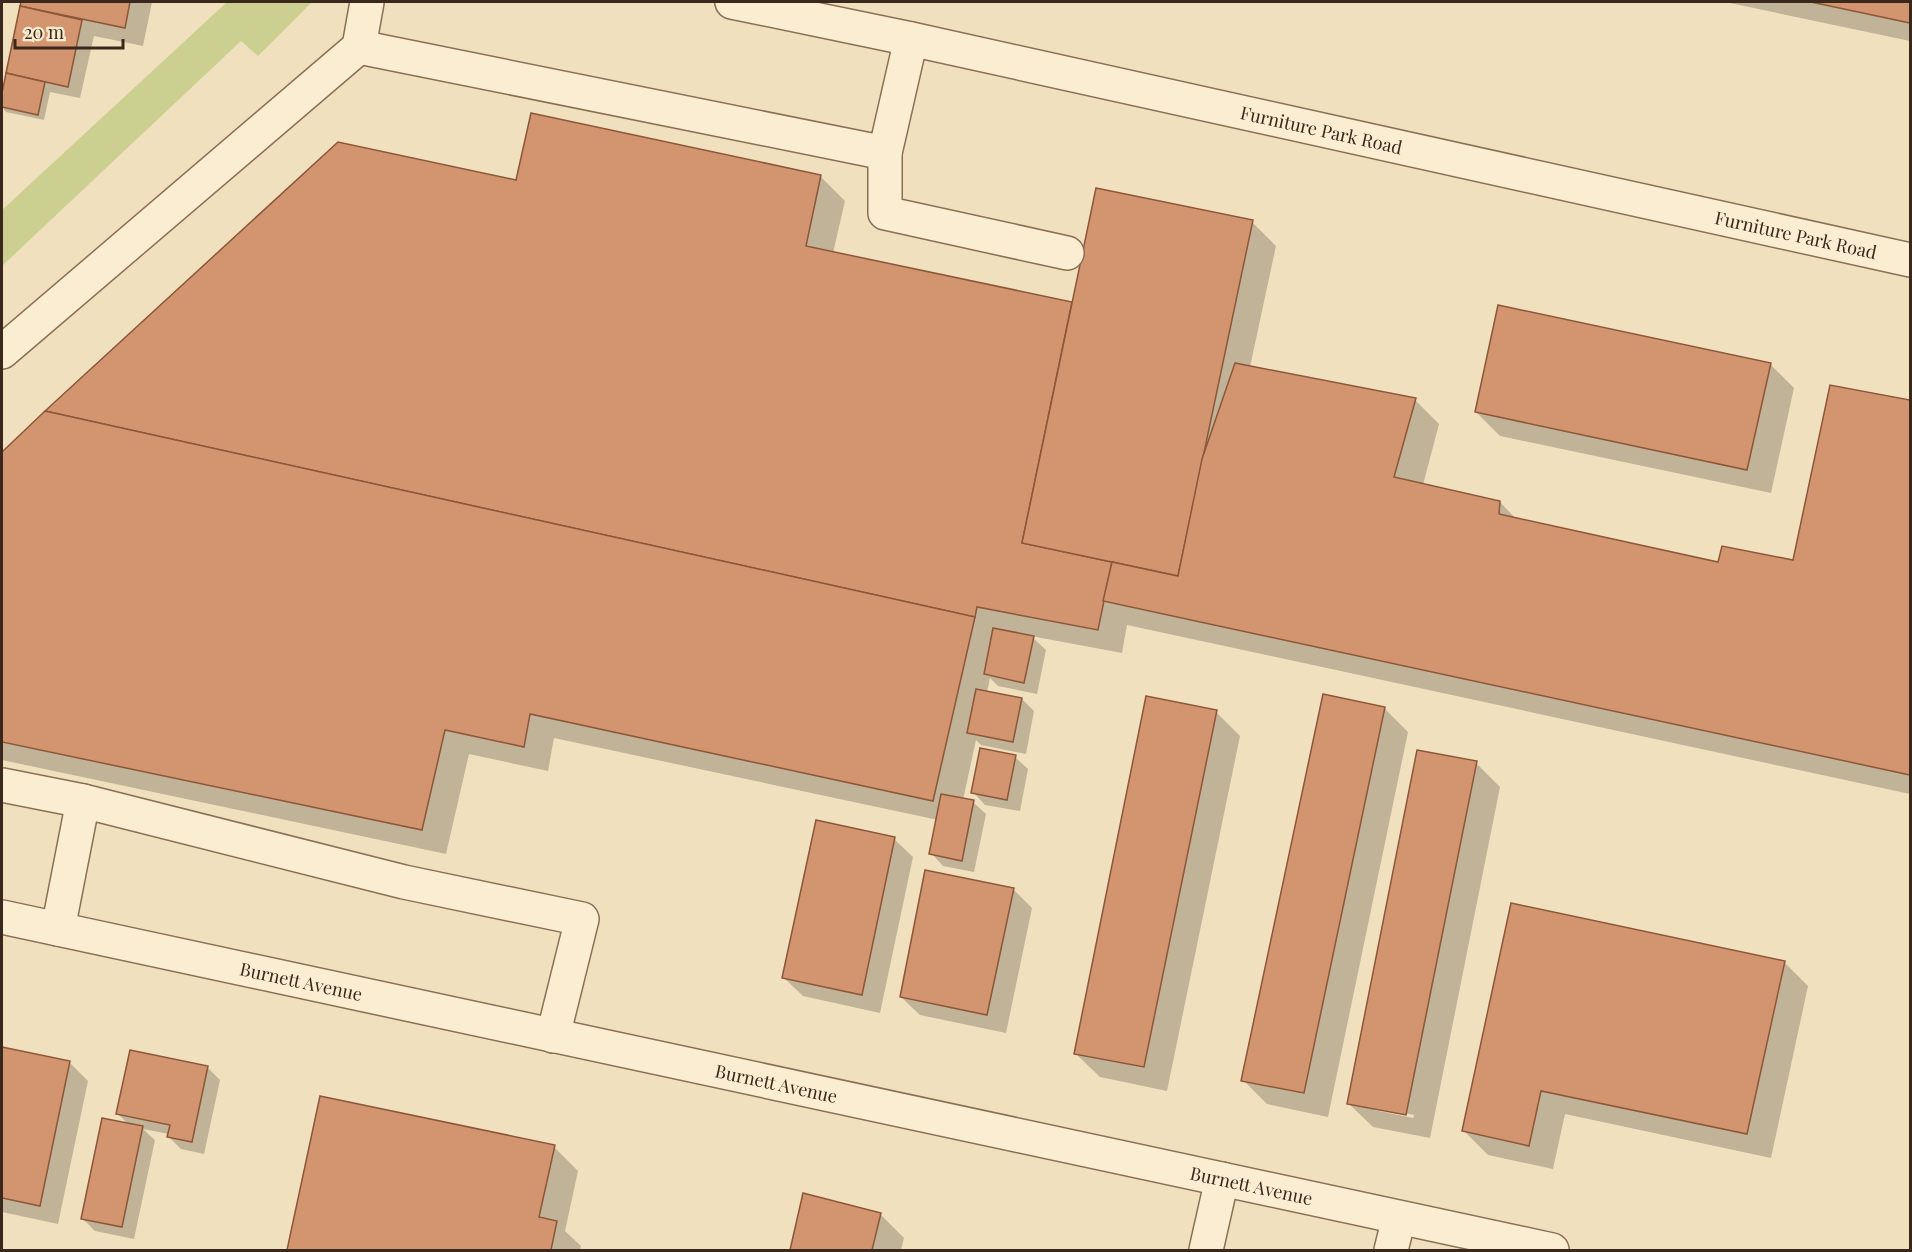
<svg xmlns="http://www.w3.org/2000/svg" width="1912" height="1252" font-family="'Playfair Display',serif">
	<style>
		.green { fill: #cbd091 }
		.shadow { fill: #0003; fill-rule: evenodd }
		.building { fill: #d39570; stroke: #8c5739; stroke-width: 1.5 }
		.lines { fill: none; stroke-linecap: round; stroke-linejoin: round }
		.minor-casing { stroke: #8b6f55; stroke-width: 36 }
		.minor { stroke: #fbedd1; stroke-width: 33 }
		.labels { text-anchor: middle; dominant-baseline: central; stroke-width: 4.5; stroke-linejoin: round; paint-order: stroke }
		.street-label { font-size: 18px; fill: #39281b; stroke: #f8eacd }
	</style>
	<rect width="100%" height="100%" fill="#f1e0bd"/>
	<polygon class="green" points="227,2 312,2 258,56 241,41 2,266 2,210"/>
	<g class="shadow">
		<polygon points="22,2 152,2 143,46 94,36 80,98 50,92 44,120 6,112 2,107 2,100"/>
		<polygon points="1725,2 1910,2 1910,41"/>
		<polygon points="339,143 518,181 821,177 845,201 833,253 1073,304 1252,222 1276,246 1250,367 1415,400 1439,424 1423,485 1500,502 1517,520 1720,564 1795,562 1831,387 1910,401 1910,794 1127,625 1122,653 1031,636 1046,650 1037,694 998,686 990,678 987,692 1022,699 1034,711 1026,754 981,745 976,740 963,800 973,802 986,814 974,872 943,866 931,853 938,820 554,738 548,771 469,754 446,854 2,760 2,454"/>
		<polygon points="1770,364 1794,388 1771,493 1500,436 1476,412"/>
		<polygon points="1384,708 1408,732 1328,1117 1267,1104 1243,1080"/>
		<polygon points="1216,712 1240,736 1167,1091 1100,1077 1075,1053"/>
		<polygon points="1015,757 1028,769 1020,811 985,805 973,792"/>
		<path d="M1476 763 1500 787 1430 1138 1373 1127 1348 1103ZM1374 1107 1414 1115 1413 1118 1374 1110Z"/>
		<polygon points="894,839 913,857 880,1013 803,996 784,978"/>
		<polygon points="1013,889 1032,908 1006,1033 920,1015 901,997"/>
		<polygon points="1784,962 1808,986 1771,1158 1565,1114 1553,1169 1488,1155 1464,1131"/>
		<polygon points="2,1048 69,1062 88,1081 58,1224 2,1212"/>
		<polygon points="207,1067 220,1080 204,1154 181,1149 169,1137 169,1134 143,1129 155,1140 134,1239 95,1231 83,1219 129,1125 118,1114"/>
		<polygon points="321,1097 554,1147 578,1171 565,1231 581,1246 580,1250 288,1250"/>
		<polygon points="804,1195 880,1214 904,1238 901,1250 792,1250"/>
	</g>
	<g class="building">
		<polygon points="21,2 130,2 125,28 20,6"/>
		<polygon points="1811,2 1910,2 1910,23"/>
		<polygon points="20,6 82,20 68,87 6,73"/>
		<polygon points="6,73 45,82 38,115 2,107 2,93"/>
		<polygon points="531,113 821,175 806,246 1072,302 1022,543 1112,562 1098,630 977,607 975,617 45,411 338,142 516,180"/>
		<polygon points="1096,188 1253,220 1178,576 1022,543"/>
		<polygon points="1498,305 1771,363 1747,470 1475,412"/>
		<polygon points="1235,363 1416,398 1394,477 1500,501 1499,514 1718,562 1722,546 1793,560 1830,385 1910,400 1910,775 1103,601 1112,562 1178,576 1202,459"/>
		<polygon points="45,411 975,617 933,801 530,714 524,747 445,730 422,830 2,742 2,452"/>
		<polygon points="993,628 1034,636 1024,683 984,674"/>
		<polygon points="976,689 1022,698 1013,742 967,733"/>
		<polygon points="1323,694 1385,707 1304,1093 1241,1081"/>
		<polygon points="1146,696 1217,710 1144,1067 1074,1054"/>
		<polygon points="980,748 1016,755 1007,800 971,793"/>
		<polygon points="1417,750 1477,761 1406,1115 1347,1104"/>
		<polygon points="941,794 974,800 962,861 929,854"/>
		<polygon points="816,820 895,837 862,995 782,978"/>
		<polygon points="925,870 1014,888 987,1015 900,997"/>
		<polygon points="1511,903 1785,961 1747,1134 1541,1091 1529,1146 1462,1131"/>
		<polygon points="2,1047 70,1061 40,1206 2,1198"/>
		<polygon points="130,1050 208,1066 192,1142 167,1137 170,1125 116,1114"/>
		<polygon points="320,1096 555,1145 539,1217 557,1221 551,1250 287,1250"/>
		<polygon points="102,1118 143,1126 122,1227 81,1219"/>
		<polygon points="803,1193 881,1213 872,1250 790,1250"/>
	</g>
	<g class="lines">
		<g class="minor-casing">
			<g id="minor">
				<polyline points="367,2 359,47 885,153 911,39"/>
				<path id="s1" d="M732 2 911 39 1910 260"/>
				<polyline points="885,153 885,213 1067,253"/>
				<polyline points="2,352 359,47"/>
				<polyline points="2,785 83,801 58,929"/>
				<polyline points="83,801 404,882 582,919 553,1036"/>
				<path id="s2" d="M2 917 1552 1250"/>
				<polyline points="1206,1250 1222,1179"/>
				<polyline points="1391,1250 1399,1218"/>
			</g>
		</g>
		<use href="#minor" class="minor"/>
	</g>
	<g class="labels">
		<g class="street-label">
			<text stroke="none"><textPath href="#s1" startOffset="603">Furniture Park Road</textPath></text>
			<text stroke="none"><textPath href="#s1" startOffset="1089">Furniture Park Road</textPath></text>
			<text stroke="none"><textPath href="#s2" startOffset="306">Burnett Avenue</textPath></text>
			<text stroke="none"><textPath href="#s2" startOffset="792">Burnett Avenue</textPath></text>
			<text stroke="none"><textPath href="#s2" startOffset="1278">Burnett Avenue</textPath></text>
		</g>
	</g>
	<rect width="1912" height="1252" fill="none" stroke="#39281b" stroke-width="6"/>
	<path d="M15 39v9h108v-9" fill="none" stroke="#39281b" stroke-width="3"/>
	<text x="24" y="39" font-size="18" fill="#39281b" stroke="#f8eacd" stroke-width="4.5" paint-order="stroke">20 m</text>
</svg>
